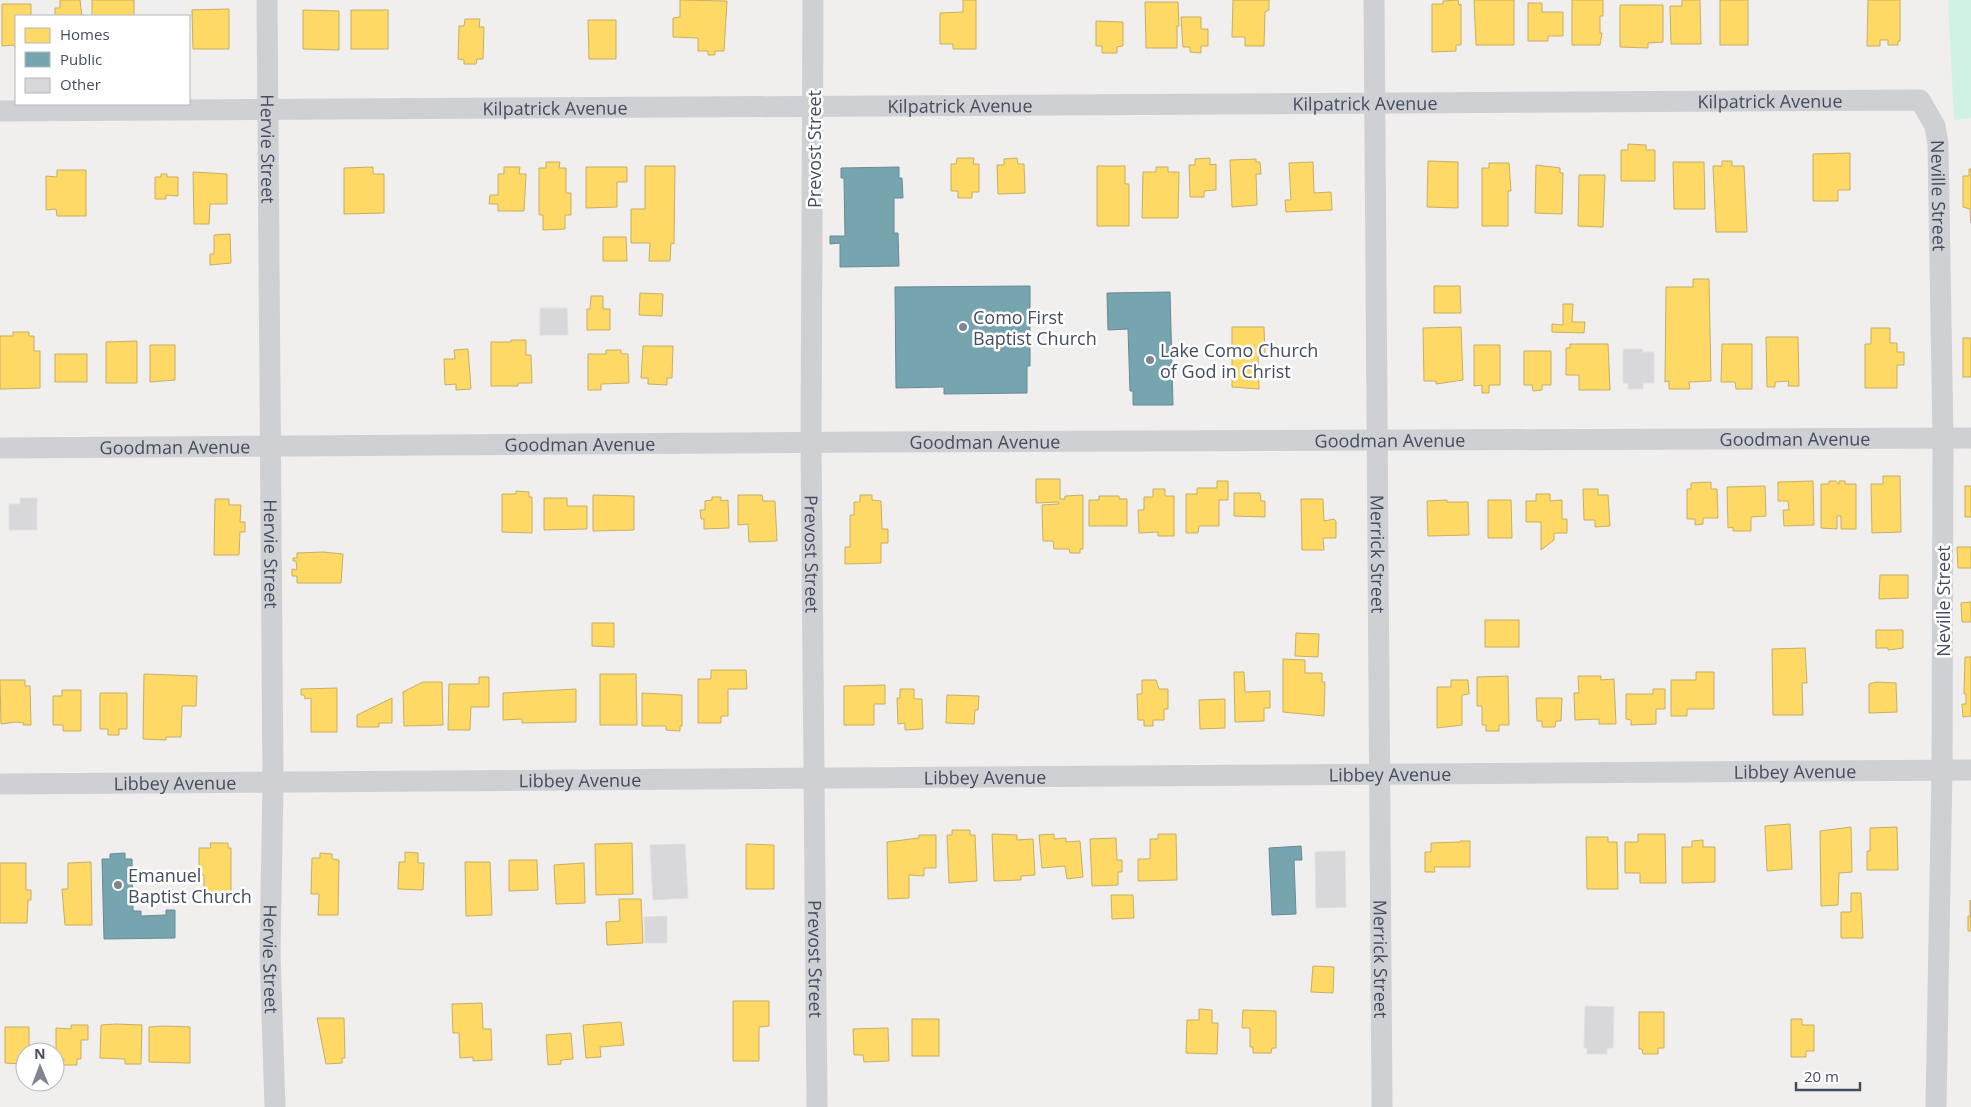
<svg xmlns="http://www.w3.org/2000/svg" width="1971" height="1107" font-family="'Open Sans',sans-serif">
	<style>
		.green { fill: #d0f2e3 }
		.homes { fill: #ffd966; stroke: #c7af63 }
		.public { fill: #76a5af; stroke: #678a96 }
		.building { fill: #d8d8da; stroke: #e1e0e1 }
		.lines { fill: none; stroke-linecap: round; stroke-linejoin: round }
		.minor { stroke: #cfd0d4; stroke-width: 21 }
		.poi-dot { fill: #808590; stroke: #fff; stroke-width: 2 }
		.labels { text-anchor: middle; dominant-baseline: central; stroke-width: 5; stroke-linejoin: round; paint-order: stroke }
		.street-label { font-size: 18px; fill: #444c5d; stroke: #fff }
		.poi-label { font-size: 18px; fill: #444c5d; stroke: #fff; text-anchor: start }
	</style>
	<rect width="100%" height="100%" fill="#f0efee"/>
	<polygon class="green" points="1948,0 1971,0 1971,118 1954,120"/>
	<g class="homes">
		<polygon points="60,0 80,0 82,16 55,16 55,8 60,8"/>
		<rect x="92" y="0" width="42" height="16"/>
		<polygon points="680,0 727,1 724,51 715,51 715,55 708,55 708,51 698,51 698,38 673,37 673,18 680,17"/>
		<polygon points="963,0 976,0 976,49 953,49 953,44 940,44 940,13 963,12"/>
		<polygon points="1233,0 1269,0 1269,10 1265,12 1264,46 1245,46 1245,37 1232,37"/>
		<polygon points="1458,0 1459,5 1461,4 1461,45 1456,45 1456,51 1432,52 1432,4 1443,4 1443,1"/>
		<polygon points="1474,0 1514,0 1514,45 1476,45"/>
		<polygon points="1572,0 1603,0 1603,16 1600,16 1600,33 1602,33 1600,45 1572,45"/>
		<polygon points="1682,0 1700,0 1701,44 1671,44 1670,6 1682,6"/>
		<rect x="1720" y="0" width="28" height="45"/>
		<polygon points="1868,0 1900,0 1900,41 1898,41 1898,45 1888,45 1888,40 1880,40 1880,46 1867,46"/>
		<polygon points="1145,2 1178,2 1179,26 1177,26 1177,48 1146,48"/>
		<polygon points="1528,3 1542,3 1542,12 1563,12 1563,36 1548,36 1548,41 1528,41"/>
		<polygon points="2,4 31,4 31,16 16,16 16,49 14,45 2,46"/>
		<polygon points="1620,5 1663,5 1663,42 1648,43 1648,48 1620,47"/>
		<polygon points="229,9 229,49 193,49 192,10"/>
		<polygon points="303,10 339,11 339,50 303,49"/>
		<rect x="351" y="10" width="37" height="39"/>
		<polygon points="1181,17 1201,17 1201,29 1208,29 1208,46 1201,46 1201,53 1190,52 1190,47 1183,47"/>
		<polygon points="465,19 480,19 479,27 484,27 483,59 477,59 476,64 464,64 464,60 458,59 459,26 464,26"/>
		<polygon points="588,20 616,20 616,59 589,59"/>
		<polygon points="1096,21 1123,22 1123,46 1117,47 1117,53 1102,53 1102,46 1096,46"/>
		<polygon points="1628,144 1646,145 1646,150 1655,150 1655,181 1621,181 1621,150 1628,150"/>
		<polygon points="1850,153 1850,190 1838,190 1838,201 1813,201 1813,154"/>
		<polygon points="957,158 974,158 973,164 979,164 979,192 972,192 972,198 958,198 958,191 951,191 951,164 956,164"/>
		<polygon points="1017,158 1018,164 1024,164 1025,193 998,194 997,165 1004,165 1004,159"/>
		<polygon points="1210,158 1210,165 1216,164 1216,190 1204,191 1204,197 1190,197 1189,165 1195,165 1195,159"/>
		<polygon points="1256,159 1256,162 1260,162 1261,174 1256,174 1257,205 1232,207 1230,160"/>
		<polygon points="1428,161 1458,162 1458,208 1427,207"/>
		<polygon points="1722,161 1732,161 1732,166 1744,166 1747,232 1716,232 1713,166 1722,166"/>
		<polygon points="546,162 560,162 559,168 566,168 566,193 571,193 571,215 565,215 565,229 543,230 543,215 539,215 539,168 546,168"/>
		<polygon points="1313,162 1314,193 1331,192 1332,210 1286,212 1285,200 1291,200 1289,163"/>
		<polygon points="1673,162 1704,162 1705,209 1674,209"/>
		<polygon points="1489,163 1509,163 1511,191 1508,191 1508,226 1482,226 1482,168 1489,168"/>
		<polygon points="1536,165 1560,168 1560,173 1563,173 1562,214 1535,213"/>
		<polygon points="645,166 675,166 674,244 671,243 670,261 649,261 650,243 631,243 631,209 645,209"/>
		<polygon points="1097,166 1125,166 1125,184 1129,184 1129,226 1097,226"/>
		<polygon points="373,167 373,174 384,174 384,213 344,214 344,168"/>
		<polygon points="504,167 520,167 519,174 526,174 524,211 498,211 498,204 489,204 490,195 498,195 498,174 504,174"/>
		<polygon points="586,167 627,167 627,182 617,182 617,207 586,208"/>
		<polygon points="1156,167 1168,167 1168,172 1179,172 1178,218 1142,218 1143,172 1156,172"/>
		<polygon points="1969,169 1971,169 1971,223 1970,209 1963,207 1963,176 1969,176"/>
		<polygon points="57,170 86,170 86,216 57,216 56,209 46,210 46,176 57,177"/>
		<polygon points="193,172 227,174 227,204 210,204 209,224 194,224"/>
		<polygon points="161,174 167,174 167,177 178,177 178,196 166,195 166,199 155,199 155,177 161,177"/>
		<polygon points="1579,175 1605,175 1603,227 1578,226"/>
		<polygon points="230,234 231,263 210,265 210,254 214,254 214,235"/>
		<polygon points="603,237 626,237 627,261 603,261"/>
		<polygon points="1693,279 1709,279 1711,381 1689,382 1690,389 1669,389 1669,381 1665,382 1666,287 1693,287"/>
		<polygon points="1434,286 1460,286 1461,313 1434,313"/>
		<polygon points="640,293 663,294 662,316 639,315"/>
		<polygon points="591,296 603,296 603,309 610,309 610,330 587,330 587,309 590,309"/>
		<polygon points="1563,304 1573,304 1572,322 1585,322 1584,333 1552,332 1552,324 1563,325"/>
		<polygon points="1232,327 1264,327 1265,356 1258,356 1259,389 1232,387"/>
		<polygon points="1461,327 1463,380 1436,384 1436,381 1424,381 1423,328"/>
		<polygon points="1871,328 1890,328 1890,343 1897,343 1897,352 1904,352 1904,365 1897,365 1897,388 1865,388 1865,344 1871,344"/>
		<polygon points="13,332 29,332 29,336 34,336 34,351 40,351 40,388 0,389 0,336 13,336"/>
		<polygon points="1766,337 1798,337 1799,386 1788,386 1789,381 1775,382 1775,387 1767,387"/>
		<rect x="1963" y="338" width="8" height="39"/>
		<polygon points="511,340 526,340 526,355 531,355 532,383 518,383 518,386 491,386 491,342 511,342"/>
		<polygon points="137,341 137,383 106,383 106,342"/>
		<polygon points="1570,344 1608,344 1610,390 1579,390 1579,375 1566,375 1566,348 1570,348"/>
		<polygon points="1722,344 1752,344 1752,389 1736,389 1735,382 1721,382"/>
		<polygon points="150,345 175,345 175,380 150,382"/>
		<polygon points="1474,345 1500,345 1500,385 1489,385 1489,393 1482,393 1482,385 1474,386"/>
		<polygon points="643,346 673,346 672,378 667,378 667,385 648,384 648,378 641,378"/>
		<polygon points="468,349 471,389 456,390 456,384 445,385 444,359 455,359 454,350"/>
		<polygon points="606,350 621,350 621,354 628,354 629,383 601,384 601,390 588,390 588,354 606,354"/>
		<polygon points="1524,351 1551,351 1551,385 1542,385 1542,390 1533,391 1532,385 1524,385"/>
		<rect x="55" y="354" width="32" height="28"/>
		<polygon points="1883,476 1900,476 1901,532 1872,533 1871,484 1883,484"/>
		<polygon points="1036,479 1060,479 1060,499 1065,499 1065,496 1083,495 1083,549 1080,549 1080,553 1070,553 1069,549 1054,549 1053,541 1043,541 1042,505 1059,504 1059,502 1036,503"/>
		<polygon points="1217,481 1228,481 1228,500 1219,500 1219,526 1199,526 1198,533 1186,533 1186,494 1197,494 1197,488 1217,488"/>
		<polygon points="1813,481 1814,525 1784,526 1783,510 1789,510 1788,501 1778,501 1778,482"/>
		<polygon points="1829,481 1836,481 1839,484 1839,481 1845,481 1845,484 1856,484 1856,529 1841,529 1841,516 1837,516 1837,529 1821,528 1821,484 1829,484"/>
		<polygon points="1711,482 1711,489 1717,489 1718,518 1703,518 1703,524 1695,525 1695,519 1687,519 1687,489 1691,489 1691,483"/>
		<polygon points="1765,486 1766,516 1751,517 1751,531 1733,531 1733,527 1728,528 1727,487"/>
		<rect x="1965" y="486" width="6" height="31"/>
		<polygon points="1153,489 1165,489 1165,496 1174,496 1174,536 1158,536 1158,532 1139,533 1138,510 1144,510 1144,497 1153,497"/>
		<polygon points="1583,489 1598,489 1598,495 1608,495 1610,526 1595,527 1595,520 1584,520"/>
		<polygon points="516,491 529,492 529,497 532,497 532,533 502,532 502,494 516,494"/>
		<polygon points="1234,493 1260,493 1261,501 1265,501 1265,517 1234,516"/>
		<polygon points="1536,494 1550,494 1550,501 1562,500 1562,519 1567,519 1567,533 1554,533 1554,540 1541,550 1541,522 1526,522 1526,501 1536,501"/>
		<polygon points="593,495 634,496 634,530 593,531"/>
		<polygon points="738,495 762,495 763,501 775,501 777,541 749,542 748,524 738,525"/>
		<polygon points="860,495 872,495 872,500 881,501 882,529 888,529 888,543 881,543 881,563 845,564 845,547 850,547 850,515 854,515 854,502 860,502"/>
		<polygon points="1099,496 1119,496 1119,499 1127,499 1127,526 1089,526 1089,500 1099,500"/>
		<polygon points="712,497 721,497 721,501 728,500 729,528 704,529 704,519 701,519 700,510 705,510 705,501 712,500"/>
		<polygon points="544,498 567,498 567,506 587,506 587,529 544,530"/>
		<polygon points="215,499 229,499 229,505 241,505 240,522 245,522 245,532 240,532 239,555 214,555"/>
		<polygon points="1301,499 1323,499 1324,521 1334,519 1336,521 1336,538 1323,538 1324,550 1302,550"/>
		<polygon points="1447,500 1447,502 1468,502 1469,535 1428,536 1427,501"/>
		<polygon points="1488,500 1511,500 1512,538 1488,538"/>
		<polygon points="1957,547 1971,547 1971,568 1958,568"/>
		<polygon points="323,552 343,554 341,583 297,583 297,576 292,576 292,569 297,570 296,561 293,561 293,558 297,558 297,553"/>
		<polygon points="1880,575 1908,575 1908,598 1879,599"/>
		<polygon points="1971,602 1971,622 1962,622 1961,603"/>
		<rect x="1485" y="620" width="34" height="27"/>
		<polygon points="592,623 614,623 614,647 592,646"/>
		<polygon points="1876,630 1903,630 1903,648 1888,650 1888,648 1876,648"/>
		<polygon points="1296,633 1319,634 1318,657 1295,656"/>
		<polygon points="1805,648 1807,683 1802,683 1803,715 1773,715 1772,649"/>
		<polygon points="1965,657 1971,657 1971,716 1963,717 1962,704 1966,704 1966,694 1964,694"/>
		<polygon points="1283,659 1305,660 1305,673 1322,673 1322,682 1325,682 1324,716 1283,712"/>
		<polygon points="711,670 746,670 747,689 728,689 728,716 721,716 721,723 698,723 698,679 711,679"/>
		<polygon points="1234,672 1244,672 1245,692 1270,691 1270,708 1264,708 1264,721 1235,722"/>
		<polygon points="1696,672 1714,672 1714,709 1687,709 1687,716 1671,716 1671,680 1696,680"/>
		<polygon points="144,674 197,676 196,706 182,706 181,737 166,737 166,740 143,739"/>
		<polygon points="600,674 636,674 637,725 600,725"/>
		<polygon points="1508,676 1509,725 1499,725 1499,731 1486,731 1486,725 1482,725 1482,706 1477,706 1477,677"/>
		<polygon points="1578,676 1601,676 1601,680 1614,679 1616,724 1599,724 1599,719 1575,720 1574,693 1579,693"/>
		<polygon points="479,677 489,677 489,707 471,707 470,730 448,730 449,684 479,684"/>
		<polygon points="0,680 25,680 25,686 30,686 31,725 23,725 24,723 16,722 1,724"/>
		<polygon points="1142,680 1156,680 1159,689 1168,689 1168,709 1164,709 1164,720 1153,720 1153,726 1144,726 1144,720 1138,720 1137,694 1142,694"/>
		<polygon points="1451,680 1468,680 1469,694 1462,695 1462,725 1437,728 1437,687 1451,687"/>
		<polygon points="423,682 442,682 443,725 404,726 403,692"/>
		<polygon points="1877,682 1896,683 1897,712 1869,713 1869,684"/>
		<polygon points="885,685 885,704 874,704 874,725 844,725 844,686"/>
		<polygon points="337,688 337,732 311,732 311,698 305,699 304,695 301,695 301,689"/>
		<polygon points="576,689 576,722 522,723 522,719 503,720 503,693"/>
		<polygon points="900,689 914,689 914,699 922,699 923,729 905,730 905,723 898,724 897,698 900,698"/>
		<polygon points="1653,689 1665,689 1665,709 1656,709 1656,724 1631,725 1631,720 1626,719 1626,694 1653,694"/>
		<polygon points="62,690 81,690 81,731 63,731 63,725 53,725 53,696 62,696"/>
		<polygon points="100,693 127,693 127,729 119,729 119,735 108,735 108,729 100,729"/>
		<polygon points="642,693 682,695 682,726 680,726 680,731 666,730 666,726 642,726"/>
		<polygon points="947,695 979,696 978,710 975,710 974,724 946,723"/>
		<polygon points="392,698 392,723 379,723 379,727 357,727 357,715"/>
		<polygon points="1536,698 1562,698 1561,721 1556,721 1555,727 1542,727 1542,721 1537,721"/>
		<polygon points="1225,699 1225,728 1200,729 1199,700"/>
		<polygon points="1790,824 1792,869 1767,871 1765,826"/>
		<polygon points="1851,827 1852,872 1839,873 1838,905 1821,906 1820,831"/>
		<polygon points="1897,827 1898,870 1867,870 1867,851 1870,851 1870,828"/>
		<polygon points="952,830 970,830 970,835 975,835 977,881 949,883 947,835 952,835"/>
		<polygon points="992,834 1017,835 1017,840 1033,839 1035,875 1021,876 1021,880 994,881"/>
		<polygon points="1054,834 1054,839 1066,838 1066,842 1080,841 1083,877 1067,879 1065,866 1042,868 1039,835"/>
		<polygon points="1158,834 1176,834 1177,880 1138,881 1138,859 1150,859 1150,839 1158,839"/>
		<polygon points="1638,834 1665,834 1666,883 1640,883 1640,873 1625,873 1625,842 1638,842"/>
		<polygon points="919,835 936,835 936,868 924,868 924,876 909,875 909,898 888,899 887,842 919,838"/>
		<polygon points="1586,837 1608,837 1608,842 1617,842 1618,889 1587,889"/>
		<polygon points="1116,838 1117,860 1122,860 1122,872 1118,872 1118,885 1092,886 1090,839"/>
		<polygon points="1703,840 1703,847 1715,847 1715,882 1682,883 1682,847 1692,847 1692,841"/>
		<polygon points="1460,841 1470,841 1470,867 1434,867 1435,872 1425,872 1425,852 1431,852 1431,843 1460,842"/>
		<polygon points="210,843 228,843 228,848 231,848 231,897 204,897 204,875 199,875 199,848 211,848"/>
		<polygon points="632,843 633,894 596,895 595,844"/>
		<polygon points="746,844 774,845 774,889 746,889"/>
		<polygon points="405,852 418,853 418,863 424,863 423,890 398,889 399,862 405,862"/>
		<polygon points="320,853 332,854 332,859 339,860 338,915 318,915 319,894 311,894 312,858 320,858"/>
		<polygon points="509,860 537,860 538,890 509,891"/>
		<polygon points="91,862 92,925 65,925 62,889 68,889 68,863"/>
		<polygon points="465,862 490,862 492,915 466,916"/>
		<polygon points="0,863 26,863 26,890 31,890 31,900 28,900 27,923 0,923"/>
		<polygon points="584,863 585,903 556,904 554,865"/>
		<polygon points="1851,893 1861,893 1863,938 1841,938 1841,912 1851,912"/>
		<polygon points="1111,895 1133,895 1134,918 1112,919"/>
		<polygon points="619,899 641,899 643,943 607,945 606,922 620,921"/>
		<polygon points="1970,900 1971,931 1968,931 1968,916 1970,916"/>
		<polygon points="1313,966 1334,967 1333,993 1311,992"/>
		<polygon points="733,1001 769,1001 769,1026 759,1027 759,1061 733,1061"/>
		<polygon points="482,1003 483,1029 491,1029 492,1060 473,1061 473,1057 460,1058 459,1033 453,1033 452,1004"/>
		<polygon points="1199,1009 1212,1010 1212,1023 1218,1023 1217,1054 1186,1053 1187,1020 1199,1020"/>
		<polygon points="1243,1010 1276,1011 1276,1048 1272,1048 1271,1053 1253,1053 1253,1047 1250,1047 1250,1028 1242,1028"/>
		<polygon points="1639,1012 1664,1012 1664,1048 1658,1048 1658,1054 1643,1054 1642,1049 1639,1049"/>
		<polygon points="317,1018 344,1018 345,1058 342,1058 342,1063 326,1064"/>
		<rect x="912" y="1019" width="27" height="37"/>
		<polygon points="1791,1019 1802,1019 1802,1025 1814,1025 1814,1051 1806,1051 1806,1057 1791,1057"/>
		<polygon points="621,1022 624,1045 600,1047 601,1057 586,1058 583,1025"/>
		<polygon points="116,1024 142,1025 141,1064 125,1064 125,1059 100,1058 101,1025"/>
		<polygon points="71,1025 88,1025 88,1040 81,1040 81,1059 77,1059 77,1065 63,1065 64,1059 56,1059 56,1028 71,1029"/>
		<polygon points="164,1026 190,1027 190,1063 149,1062 149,1027"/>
		<polygon points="5,1027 29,1027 29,1052 25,1052 25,1058 21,1058 21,1064 5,1063"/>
		<polygon points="888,1028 889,1061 864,1062 863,1055 854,1055 853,1029"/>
		<polygon points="571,1033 573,1059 561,1060 561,1064 548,1065 546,1035"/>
	</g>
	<g class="public">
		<polygon points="899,167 899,178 902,178 903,198 894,198 894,233 898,233 899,266 840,267 840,243 830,244 830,236 845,236 844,178 841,178 841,168"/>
		<polygon points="1030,286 1030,366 1027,366 1027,393 944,394 944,387 896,388 895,287"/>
		<polygon points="1170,292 1173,405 1133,405 1133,391 1130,391 1128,329 1108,330 1107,293"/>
		<polygon points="1301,846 1302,860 1294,860 1296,914 1272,915 1269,848"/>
		<polygon points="125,853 125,859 132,859 133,911 141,911 141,916 166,915 166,910 175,910 175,938 104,939 102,859 110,859 110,854"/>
	</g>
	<g class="building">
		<polygon points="540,308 567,308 568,335 540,335"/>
		<polygon points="1623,349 1642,349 1642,352 1654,352 1654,383 1643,383 1643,389 1628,389 1628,383 1623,383"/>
		<polygon points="20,498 37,498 37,530 9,530 9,504 20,504"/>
		<polygon points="685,844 688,898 653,900 650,845"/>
		<polygon points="1345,851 1346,907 1316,908 1315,852"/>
		<polygon points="667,916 667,943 645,943 644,917"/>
		<polygon points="1585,1006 1614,1007 1613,1048 1607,1048 1607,1054 1587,1054 1587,1048 1584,1048"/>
	</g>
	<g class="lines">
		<g class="minor">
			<path id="s1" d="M267 0 273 783 270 953 275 1107"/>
			<path id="s2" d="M813 0 811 442 817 1107"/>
			<path id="s3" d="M1374 0 1382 1107"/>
			<path id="s4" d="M0 111 1920 100 1935 126 1938 144 1943 439 1942 770 1936 1107"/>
			<path id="s5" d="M0 448 872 442 1971 438"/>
			<path id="s6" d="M0 784 1971 770"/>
		</g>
	</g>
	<g class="poi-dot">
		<circle cx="963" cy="327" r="5"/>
		<circle cx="1150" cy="360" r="5"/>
		<circle cx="118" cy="885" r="5"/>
	</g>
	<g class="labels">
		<g class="street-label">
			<text stroke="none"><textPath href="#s4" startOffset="1770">Kilpatrick Avenue</textPath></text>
			<text stroke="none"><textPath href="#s4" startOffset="1365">Kilpatrick Avenue</textPath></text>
			<text stroke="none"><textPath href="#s4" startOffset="960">Kilpatrick Avenue</textPath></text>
			<text stroke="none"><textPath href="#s4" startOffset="555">Kilpatrick Avenue</textPath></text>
			<text stroke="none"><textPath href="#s1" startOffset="149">Hervie Street</textPath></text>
			<text transform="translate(814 149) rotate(-90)">Prevost Street</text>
			<text stroke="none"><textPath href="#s4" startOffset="2020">Neville Street</textPath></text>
			<text stroke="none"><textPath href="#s5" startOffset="1795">Goodman Avenue</textPath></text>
			<text stroke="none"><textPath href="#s5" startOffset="1390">Goodman Avenue</textPath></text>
			<text stroke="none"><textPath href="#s5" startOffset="985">Goodman Avenue</textPath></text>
			<text stroke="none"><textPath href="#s5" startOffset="580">Goodman Avenue</textPath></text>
			<text stroke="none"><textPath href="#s5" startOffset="175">Goodman Avenue</textPath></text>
			<text stroke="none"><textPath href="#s2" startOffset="554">Prevost Street</textPath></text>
			<text stroke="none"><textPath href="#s1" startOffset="554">Hervie Street</textPath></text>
			<text stroke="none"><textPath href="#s3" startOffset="554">Merrick Street</textPath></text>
			<text transform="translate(1943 601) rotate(-90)">Neville Street</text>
			<text stroke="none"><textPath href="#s6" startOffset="1795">Libbey Avenue</textPath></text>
			<text stroke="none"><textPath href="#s6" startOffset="1390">Libbey Avenue</textPath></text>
			<text stroke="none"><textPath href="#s6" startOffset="985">Libbey Avenue</textPath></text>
			<text stroke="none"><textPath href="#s6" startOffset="580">Libbey Avenue</textPath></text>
			<text stroke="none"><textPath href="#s6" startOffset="175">Libbey Avenue</textPath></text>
			<text stroke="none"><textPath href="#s2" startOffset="959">Prevost Street</textPath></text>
			<text stroke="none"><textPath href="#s3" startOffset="959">Merrick Street</textPath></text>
			<text stroke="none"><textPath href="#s1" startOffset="959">Hervie Street</textPath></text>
		</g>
		<g class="poi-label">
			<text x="973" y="317">Como First<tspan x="973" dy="21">Baptist Church</tspan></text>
			<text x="1160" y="350">Lake Como Church<tspan x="1160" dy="21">of God in Christ</tspan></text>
			<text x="128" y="875">Emanuel<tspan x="128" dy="21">Baptist Church</tspan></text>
		</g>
	</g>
	<rect x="15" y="15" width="175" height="90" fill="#ffffff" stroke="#b4b7be"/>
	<rect x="25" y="28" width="25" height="15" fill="#ffd966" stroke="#b4b7be"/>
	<text x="60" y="40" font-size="15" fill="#444c5d">Homes</text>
	<rect x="25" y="52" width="25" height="15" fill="#76a5af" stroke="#b4b7be"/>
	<text x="60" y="65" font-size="15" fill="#444c5d">Public</text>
	<rect x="25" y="78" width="25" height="15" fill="#d8d8da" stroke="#b4b7be"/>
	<text x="60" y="90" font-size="15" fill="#444c5d">Other</text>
	<g transform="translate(40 1067) rotate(359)"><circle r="24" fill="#ffffff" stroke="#b4b7be"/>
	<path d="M0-4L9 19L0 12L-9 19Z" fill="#808590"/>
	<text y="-8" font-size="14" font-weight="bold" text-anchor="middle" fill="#444c5d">N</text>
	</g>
	<path d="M1796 1082v8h64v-8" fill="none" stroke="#444c5d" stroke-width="2.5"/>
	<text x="1804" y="1082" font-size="15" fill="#444c5d" stroke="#ffffff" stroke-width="4" paint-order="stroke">20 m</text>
</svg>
